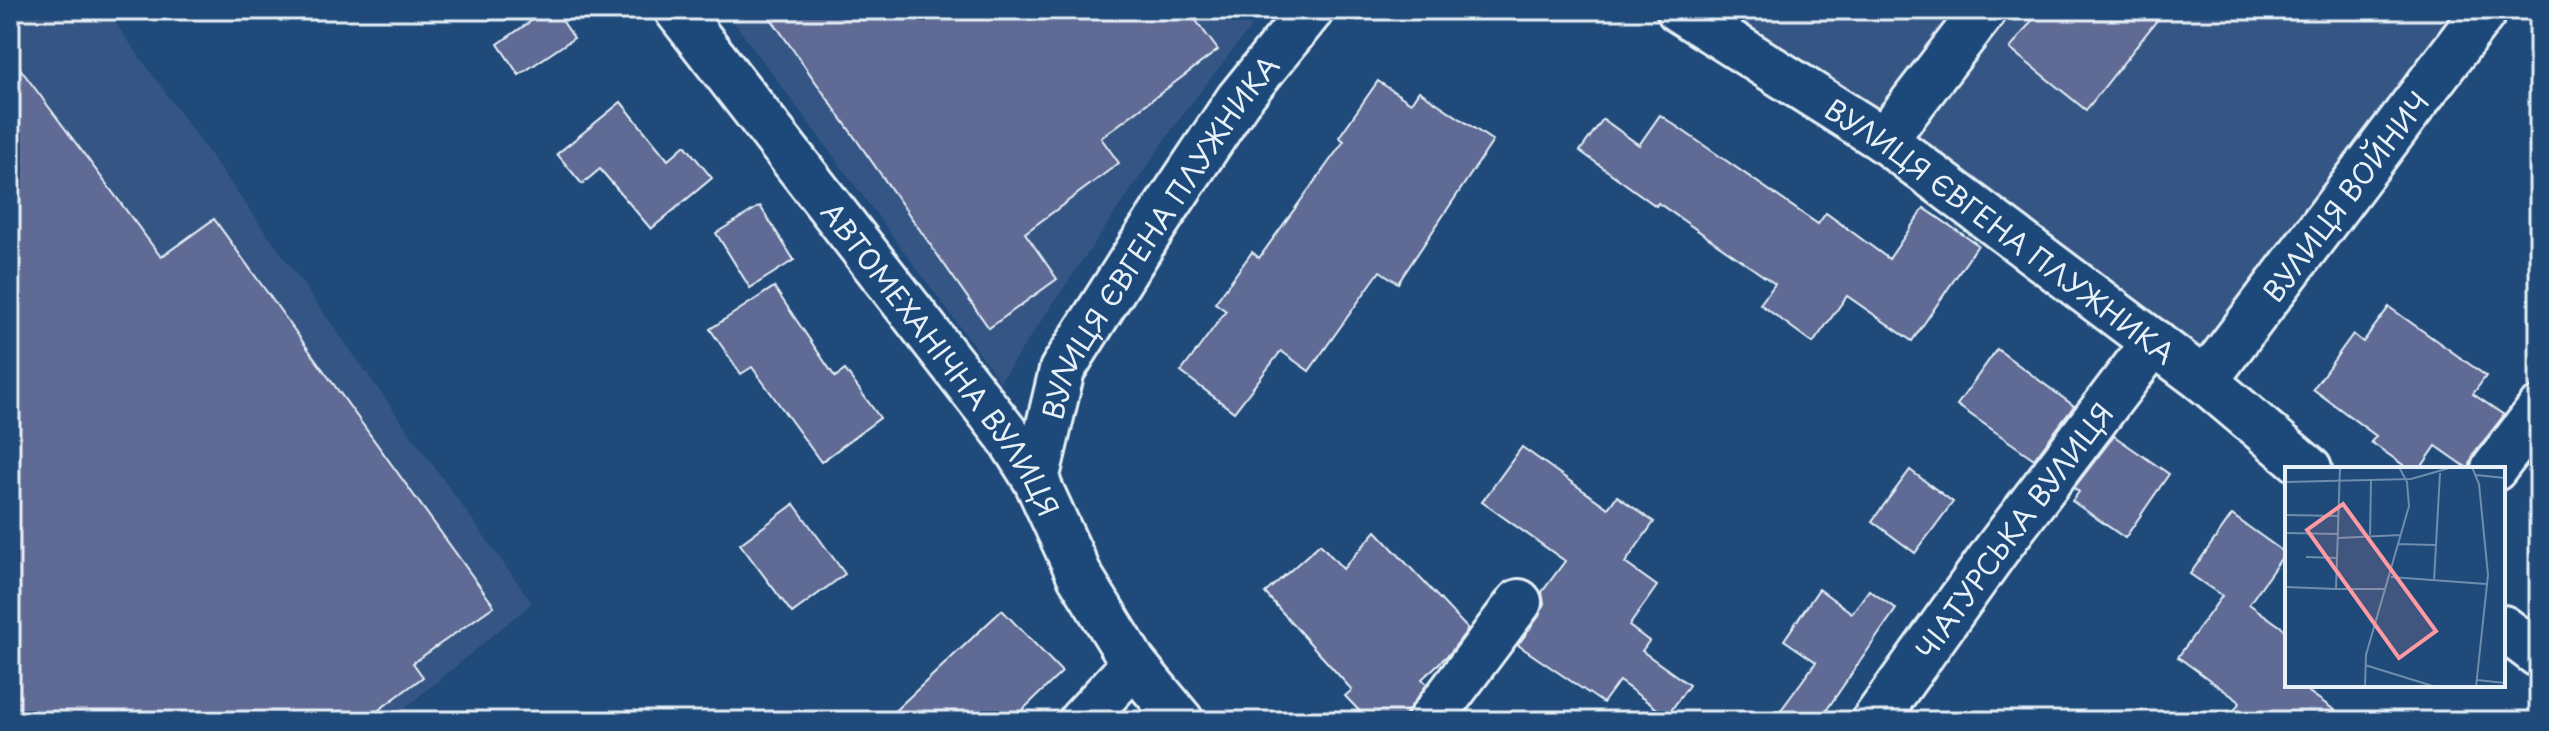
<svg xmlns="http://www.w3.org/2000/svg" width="2549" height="731" font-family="'Playpen Sans',sans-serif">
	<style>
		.built { fill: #365784 }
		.building { fill: #5e6a95; stroke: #e8f1f8; stroke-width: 2 }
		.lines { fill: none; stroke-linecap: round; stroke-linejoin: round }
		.minor-casing { stroke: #e8f1f8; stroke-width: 50 }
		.minor { stroke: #1f4a7a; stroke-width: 44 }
		.labels { text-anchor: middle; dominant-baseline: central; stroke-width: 6; stroke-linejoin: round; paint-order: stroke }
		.street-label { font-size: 28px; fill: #e8f1f8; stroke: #1f4a7a }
		.inset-road { fill: none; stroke: #6f8dac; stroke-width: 2 }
		.view { fill: #ff9aa2; fill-opacity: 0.15; stroke: #ff9aa2; stroke-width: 4 }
		.inset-edge { fill: none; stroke: #e8f1f8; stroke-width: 4 }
	</style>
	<rect width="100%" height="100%" fill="#1f4a7a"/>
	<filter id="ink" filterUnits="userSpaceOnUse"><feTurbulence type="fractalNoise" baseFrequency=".0125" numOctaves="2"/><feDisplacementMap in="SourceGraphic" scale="16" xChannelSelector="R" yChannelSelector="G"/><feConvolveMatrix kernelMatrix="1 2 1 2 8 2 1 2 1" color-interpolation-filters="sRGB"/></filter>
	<g filter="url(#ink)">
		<g class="built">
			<polygon points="10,10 106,10 532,603 389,721 10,721"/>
			<polygon points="725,10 1264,10 1182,115 1000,381"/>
			<polygon points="1679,10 2485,10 2205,381"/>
		</g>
		<g class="building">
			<polygon points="547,10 555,10 574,38 519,75 498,44"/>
			<polygon points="765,10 1188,10 1218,50 1101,138 1119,163 1025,233 1057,279 989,328"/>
			<polygon points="2040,10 2165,10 2086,110 2010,49"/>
			<polygon points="10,55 161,257 214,219 494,606 413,663 423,677 364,721 10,721"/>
			<polygon points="1378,81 1411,103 1419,91 1493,141 1398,283 1380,271 1309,371 1281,351 1234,412 1181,372 1226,311 1215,303 1252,252 1259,258 1344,141 1339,137"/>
			<polygon points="621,102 668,160 685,145 712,178 651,229 600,169 582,184 557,154"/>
			<polygon points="1660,115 1818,224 1826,213 1889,259 1924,208 1978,245 1912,341 1847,296 1813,343 1760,304 1775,284 1658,203 1656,206 1580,151 1603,119 1639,145"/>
			<polygon points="760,206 794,260 750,288 716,233"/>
			<polygon points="774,287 835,377 845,370 880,418 821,462 752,367 741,374 710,329"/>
			<polygon points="2389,307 2486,376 2473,394 2504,415 2474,454 2469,469 2436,446 2420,469 2409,469 2371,442 2376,436 2313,389 2353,334 2363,342"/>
			<polygon points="1997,349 2074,406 2034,459 1957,405"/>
			<polygon points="2114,436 2169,474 2125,538 2072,501 2079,492 2074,488"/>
			<polygon points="1522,447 1608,508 1617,496 1654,522 1625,563 1657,586 1629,626 1649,641 1642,651 1689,685 1667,716 1619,681 1603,703 1518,645 1539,616 1544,604 1542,592 1565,561 1482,502"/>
			<polygon points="1910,470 1953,502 1915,553 1872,521"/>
			<polygon points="794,504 845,574 792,613 740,544"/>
			<polygon points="2232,515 2285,553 2249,604 2287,631 2287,685 2299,685 2350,721 2227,721 2240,702 2178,657 2222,596 2190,574"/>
			<polygon points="1376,531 1468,629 1450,653 1422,679 1427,684 1401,721 1369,721 1345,696 1352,690 1265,593 1320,544 1343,569"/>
			<polygon points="1819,589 1852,613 1869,590 1896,609 1819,721 1773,721 1816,662 1784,640"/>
			<polygon points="1002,610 1062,672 1011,721 884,721"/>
		</g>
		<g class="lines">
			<g class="minor-casing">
				<g id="minor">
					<path id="s1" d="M677 10 1008 436 1036 480 1080 576 1134 664 1181 721"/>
					<path id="s2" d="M1679 10 1884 140 2205 381 2309 469"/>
					<polyline points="1884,140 1984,10"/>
					<path id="s3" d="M2205 381 2485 10"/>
					<polyline points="2494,469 2539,410"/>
					<path id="s4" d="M1036 480 1062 370 1146 238 1238 100 1311 10"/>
					<polyline points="2503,628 2539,655"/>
					<polyline points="1081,721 1134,664"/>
					<polyline points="1430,721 1519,602"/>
					<path id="s5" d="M1874 721 1997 549 2154 342"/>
				</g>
			</g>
			<use href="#minor" class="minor"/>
		</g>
	</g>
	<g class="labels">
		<g class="street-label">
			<text stroke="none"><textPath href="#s3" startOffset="232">ВУЛИЦЯ ВОЙНИЧ</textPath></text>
			<text stroke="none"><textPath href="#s2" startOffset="390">ВУЛИЦЯ ЄВГЕНА ПЛУЖНИКА</textPath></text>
			<text stroke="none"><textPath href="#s4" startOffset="276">ВУЛИЦЯ ЄВГЕНА ПЛУЖНИКА</textPath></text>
			<text stroke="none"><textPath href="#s1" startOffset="438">АВТОМЕХАНІЧНА ВУЛИЦЯ</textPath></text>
			<text stroke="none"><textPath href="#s5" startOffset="236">ЧІАТУРСЬКА ВУЛИЦЯ</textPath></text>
		</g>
	</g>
	<g transform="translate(2285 467)">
		<rect width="220" height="220" fill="#1f4a7a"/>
		<path class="inset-road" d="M55 0 51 122H99M187 0 194 17 203 108 191 220M191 8 220 11M0 15 126 12 168 0M0 48 54 49M0 66 53 67M85 68 86 14M53 71 116 68M113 77 150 78M21 90 53 91M106 110 201 117M149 114 155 6M0 120 51 122M80 198 151 220M192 213 220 216M80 220 81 188 124 39 122 15 114 0"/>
		<path class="view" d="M58 37 151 164 114 191 22 63Z"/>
		<rect width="220" height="220" class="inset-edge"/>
	</g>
	<rect width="2549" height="731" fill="none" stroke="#1f4a7a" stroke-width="40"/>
	<rect x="20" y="20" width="2509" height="691" fill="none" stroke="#e8f1f8" stroke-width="3" filter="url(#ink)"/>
</svg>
